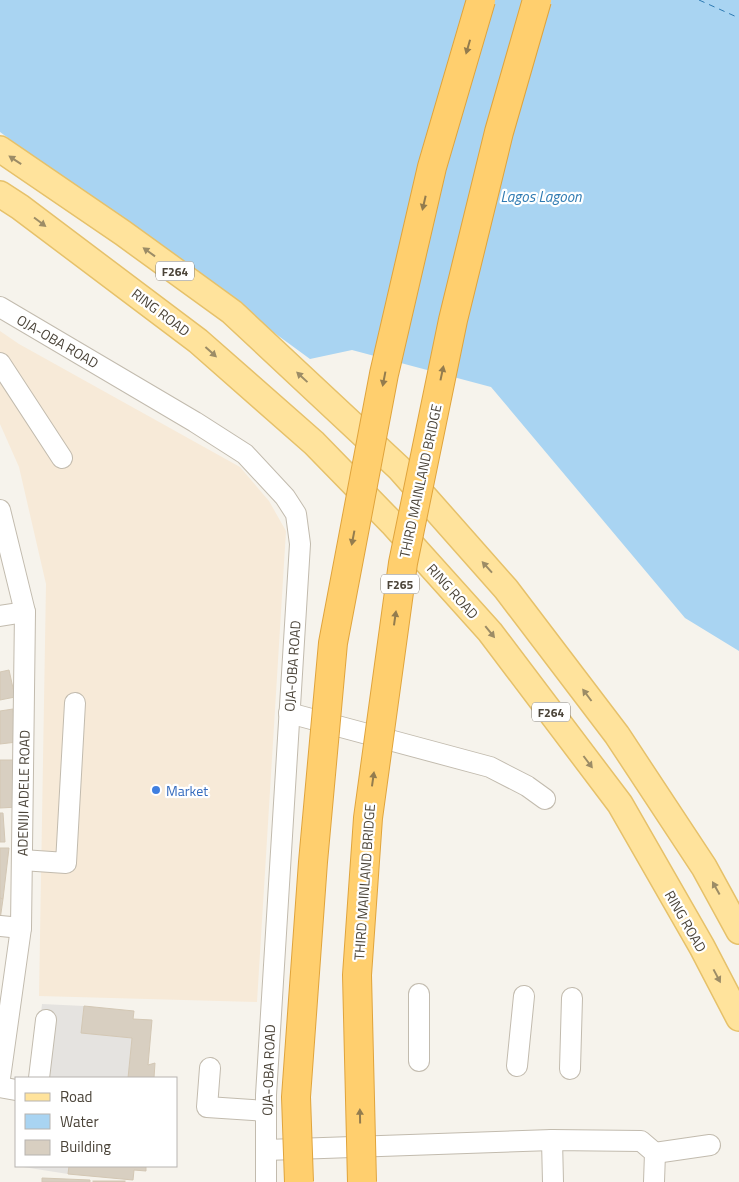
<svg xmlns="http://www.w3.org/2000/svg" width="739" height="1182" font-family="'Titillium Web',sans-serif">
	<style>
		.commercial { fill: #f7ead8 }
		.parking { fill: #e5e3e0 }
		.water { fill: #a9d4f2 }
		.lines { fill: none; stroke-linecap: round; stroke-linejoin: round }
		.ferry { stroke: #2e7ab2; stroke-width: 1; stroke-dasharray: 6 5; stroke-linecap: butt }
		.building { fill: #d8cfc1; stroke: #d3c7b4 }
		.minor-casing { stroke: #c2bbae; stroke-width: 22 }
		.major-casing { stroke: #e6c16a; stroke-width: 28 }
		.minor { stroke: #fff; stroke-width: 20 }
		.major { stroke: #ffe39c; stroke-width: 25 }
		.highway-bridge-casing { stroke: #e0a43c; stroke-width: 30; stroke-linecap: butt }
		.highway-bridge { stroke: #ffcf6e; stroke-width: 28 }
		.oneway { fill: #937c4e }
		.oneway2 { fill: #9c8c66 }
		.shop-dot { fill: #3f7fe0; stroke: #fff; stroke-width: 2 }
		.labels { text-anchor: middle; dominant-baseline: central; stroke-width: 4.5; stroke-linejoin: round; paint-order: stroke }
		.shield { fill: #fff; stroke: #817c74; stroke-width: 1 }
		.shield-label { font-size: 12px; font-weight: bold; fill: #4b4439 }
		.street-label { font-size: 14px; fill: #4b4439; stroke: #fff }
		.shop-label { font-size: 14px; fill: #366cbe; stroke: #fff; text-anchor: start }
		.water-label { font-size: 15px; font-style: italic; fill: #2e7ab2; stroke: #fff }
	</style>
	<rect width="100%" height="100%" fill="#f6f3ec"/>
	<polygon class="commercial" points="0,331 19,344 240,467 269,501 286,531 257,1002 39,996 46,584 19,467 0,424"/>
	<g class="parking">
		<polygon points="42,1004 84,1006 82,1033 132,1038 128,1078 34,1078"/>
		<polygon points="23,1166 69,1166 68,1174 23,1167"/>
	</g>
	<polygon class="water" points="0,0 739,0 739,651 685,618 491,387 352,350 310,359 0,132"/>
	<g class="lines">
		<polyline class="ferry" points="699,0 739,18"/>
	</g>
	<g class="building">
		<polygon points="9,670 15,697 0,700 0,672"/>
		<polygon points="13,709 17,742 0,744 0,711"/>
		<polygon points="0,760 16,760 18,807 0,808"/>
		<polygon points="0,813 3,813 5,842 0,842"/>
		<polygon points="0,848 9,848 3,899 0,898"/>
		<polygon points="0,898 3,899 0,920"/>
		<polygon points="84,1006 134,1011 133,1019 152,1020 148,1065 155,1063 154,1078 128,1078 132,1038 81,1033"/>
		<polygon points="69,1166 146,1166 146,1171 134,1170 133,1180 68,1174"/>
		<polygon points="42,1178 90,1180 90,1182 42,1182"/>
		<rect x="93" y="1181" width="32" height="1"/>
	</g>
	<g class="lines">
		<g class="minor-casing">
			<g id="minor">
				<polyline points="0,307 195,422 245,454 285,497 296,514 300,544 266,1095 266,1182"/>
				<polyline points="0,363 62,458"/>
				<polyline points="0,510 25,612 21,928 0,1078"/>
				<polyline points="0,616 25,612"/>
				<polyline points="289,713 490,767 527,786 545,799"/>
				<polyline points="22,860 66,863 75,703"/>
				<polyline points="0,926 21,928"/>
				<polyline points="419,994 419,1061"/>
				<polyline points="517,1066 524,996"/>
				<polyline points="210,1068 207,1107 266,1111"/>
				<polyline points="570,1069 572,998"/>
				<polyline points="39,1078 46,1020"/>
				<polyline points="0,1087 16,1090"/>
				<polyline points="552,1140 553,1182"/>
				<polyline points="266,1150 552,1140 641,1141 655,1153 654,1182"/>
				<polyline points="655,1153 710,1145"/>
			</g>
		</g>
		<g class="major-casing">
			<g id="major">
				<polyline points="0,149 123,233 232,312 399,468 506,589 617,735 704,867 739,931"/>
				<polyline points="0,194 20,207 198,341 314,443 392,523 490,632 620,804 702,947 739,1018"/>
			</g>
		</g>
		<use href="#minor" class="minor"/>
		<use href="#major" class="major"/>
		<g class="highway-bridge-casing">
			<g id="highway-bridge">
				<polyline points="299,1182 296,1097 313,862 333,643 384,374 432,167 481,0"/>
				<polyline points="362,1182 357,975 368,818 403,563 453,320 499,132 537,0"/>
			</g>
		</g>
		<use href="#highway-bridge" class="highway-bridge"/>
	</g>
	<defs><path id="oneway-solid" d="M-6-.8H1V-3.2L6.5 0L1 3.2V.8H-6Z" transform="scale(1.25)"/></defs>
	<g class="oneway">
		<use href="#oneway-solid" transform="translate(468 47) rotate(106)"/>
		<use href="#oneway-solid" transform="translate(424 203) rotate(103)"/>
		<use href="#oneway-solid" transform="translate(442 373) rotate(-78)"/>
		<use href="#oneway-solid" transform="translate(384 379) rotate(101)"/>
		<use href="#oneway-solid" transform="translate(353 538) rotate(101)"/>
		<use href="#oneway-solid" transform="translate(395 618) rotate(-82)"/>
		<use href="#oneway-solid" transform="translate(373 779) rotate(-82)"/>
		<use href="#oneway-solid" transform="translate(360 1116) rotate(-91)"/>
	</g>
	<g class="oneway2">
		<use href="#oneway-solid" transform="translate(15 160) rotate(-146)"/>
		<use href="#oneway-solid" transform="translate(40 222) rotate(37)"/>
		<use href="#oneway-solid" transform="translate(149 252) rotate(-144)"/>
		<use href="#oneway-solid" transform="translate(211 352) rotate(42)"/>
		<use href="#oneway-solid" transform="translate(302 377) rotate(-137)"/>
		<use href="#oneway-solid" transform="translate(487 567) rotate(-132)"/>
		<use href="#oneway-solid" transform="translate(490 632) rotate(51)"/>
		<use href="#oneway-solid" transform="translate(587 695) rotate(-127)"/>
		<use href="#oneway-solid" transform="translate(588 762) rotate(53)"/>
		<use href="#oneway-solid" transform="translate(716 888) rotate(-119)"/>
		<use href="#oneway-solid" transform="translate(717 976) rotate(62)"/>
	</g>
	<circle class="shop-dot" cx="156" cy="790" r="5"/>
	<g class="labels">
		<g class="shield">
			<rect x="156" y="261.5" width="38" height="19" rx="4"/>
			<rect x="381" y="574.5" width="38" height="19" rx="4"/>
			<rect x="532" y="702.5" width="38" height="19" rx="4"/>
		</g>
		<g class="shield-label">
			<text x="175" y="271">F264</text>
			<text x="400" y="584">F265</text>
			<text x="551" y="712">F264</text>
		</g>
		<g class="street-label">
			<text transform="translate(161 312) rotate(37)">RING ROAD</text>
			<text transform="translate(58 341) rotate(30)">OJA-OBA ROAD</text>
			<text transform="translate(420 481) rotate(-78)">THIRD MAINLAND BRIDGE</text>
			<text transform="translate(453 591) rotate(48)">RING ROAD</text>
			<text transform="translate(292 666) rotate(-86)">OJA-OBA ROAD</text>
			<text transform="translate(23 793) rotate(-89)">ADENIJI ADELE ROAD</text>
			<text transform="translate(364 882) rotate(-86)">THIRD MAINLAND BRIDGE</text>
			<text transform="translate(686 921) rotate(60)">RING ROAD</text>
			<text transform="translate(268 1070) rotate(-88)">OJA-OBA ROAD</text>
		</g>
		<g class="shop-label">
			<text x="166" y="790">Market</text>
		</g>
		<g class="water-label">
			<text x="541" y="196">Lagos Lagoon</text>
		</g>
	</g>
	<rect x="15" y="1077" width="162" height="90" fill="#ffffff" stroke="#b7b4b0"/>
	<rect x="25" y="1093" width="25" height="8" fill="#ffe39c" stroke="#b7b4b0"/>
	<text x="60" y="1102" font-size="15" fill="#4b4439">Road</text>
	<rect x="25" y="1114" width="25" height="15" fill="#a9d4f2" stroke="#b7b4b0"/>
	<text x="60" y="1127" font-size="15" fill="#4b4439">Water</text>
	<rect x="25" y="1140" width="25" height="15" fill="#d8cfc1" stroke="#b7b4b0"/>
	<text x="60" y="1152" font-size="15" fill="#4b4439">Building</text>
</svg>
